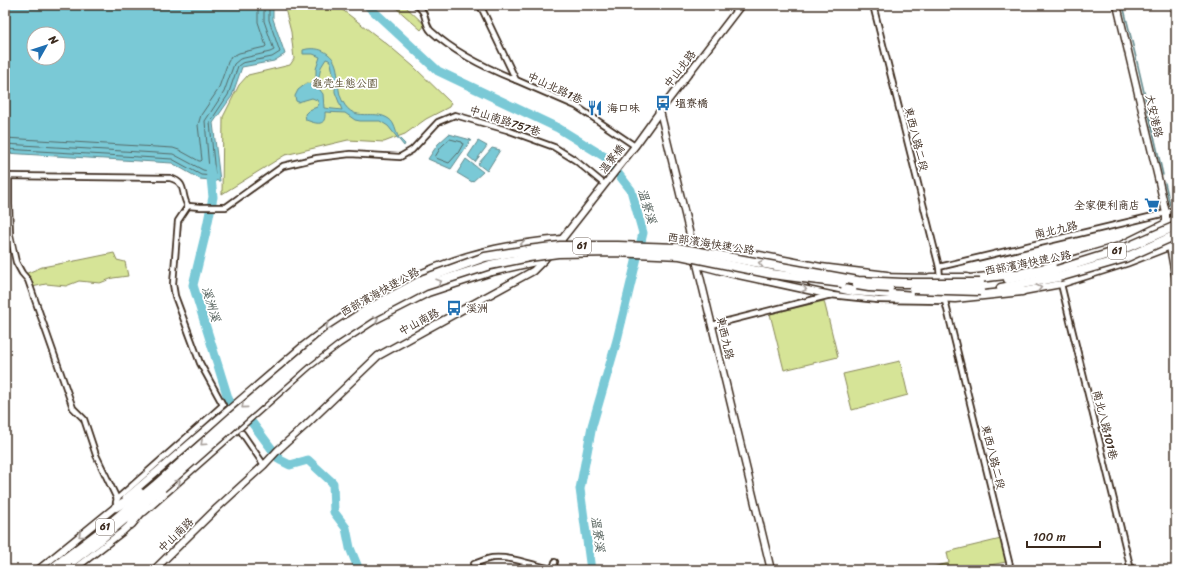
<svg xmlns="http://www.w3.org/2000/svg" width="1181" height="575" font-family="Sriracha,'LXGW WenKai TC',sans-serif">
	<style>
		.green { fill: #d6e497; stroke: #88875a }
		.water { fill: #7ac9d6; stroke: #61898c; fill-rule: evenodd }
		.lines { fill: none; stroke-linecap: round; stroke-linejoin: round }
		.shore { stroke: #546a68; stroke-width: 1 }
		.stream { stroke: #61898c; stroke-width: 1.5 }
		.river { stroke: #7ac9d6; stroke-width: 9 }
		.street-casing { stroke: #3b2a1e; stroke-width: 8 }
		.secondary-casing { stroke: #3b2a1e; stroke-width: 9 }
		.highway-casing { stroke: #3b2a1e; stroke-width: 11 }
		.street { stroke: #fff; stroke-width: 4.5 }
		.secondary { stroke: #fff; stroke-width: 6 }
		.highway { stroke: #fff; stroke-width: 8 }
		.highway-bridge-casing { stroke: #3b2a1e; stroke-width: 11; stroke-linecap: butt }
		.highway-bridge { stroke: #fff; stroke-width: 8 }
		.oneway { stroke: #a79f9a }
		.labels { text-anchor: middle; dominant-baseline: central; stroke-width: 3.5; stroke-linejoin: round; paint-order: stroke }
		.shield { fill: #fff; stroke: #766a62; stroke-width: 1 }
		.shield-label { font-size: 10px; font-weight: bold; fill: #3b2a1e }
		.street-label { font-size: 11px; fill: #3b2a1e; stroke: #fff }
		.park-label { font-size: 11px; fill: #62583c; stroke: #fff }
		.poi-label { font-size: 11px; fill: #3b2a1e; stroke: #fff; text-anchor: start }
		.water-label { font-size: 12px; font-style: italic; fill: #4e5a55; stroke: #fff }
	</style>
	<rect width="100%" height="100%" fill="#fff"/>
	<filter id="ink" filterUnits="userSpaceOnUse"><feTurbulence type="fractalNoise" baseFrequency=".025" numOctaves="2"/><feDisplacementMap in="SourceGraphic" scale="8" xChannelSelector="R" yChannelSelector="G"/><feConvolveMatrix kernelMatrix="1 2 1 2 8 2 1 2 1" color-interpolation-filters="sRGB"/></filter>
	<g filter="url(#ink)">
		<g class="green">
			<polygon points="284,5 336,5 387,44 413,66 451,103 449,107 426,119 405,134 384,142 348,140 285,155 222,194 223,117 239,85 248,75 290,65 294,59 291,32"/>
			<polygon points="395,5 404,5 425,25 421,30 395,7"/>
			<polygon points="114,253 117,260 125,262 128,276 113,278 100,283 79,281 66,286 46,284 32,287 25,274 42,267 80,260"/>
			<polygon points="824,301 838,357 784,370 770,314"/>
			<polygon points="900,361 908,395 852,410 843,374"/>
			<polygon points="1001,539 1006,562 985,566 986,570 921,570 949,563 947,552"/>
		</g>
		<g class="water">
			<path d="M5 5H273V19L285 54 274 61 242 67 232 96 213 123 220 181 200 179 172 163 5 153ZM34 34H58V58H34Z"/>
			<path d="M307 49C315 48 322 49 328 54 343 65 334 87 343 102 355 124 373 108 389 119 395 123 395 131 399 138 401 140 403 142 405 144L404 146 388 126 380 121H360L355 120 345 113 325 112C326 127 317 124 306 120L305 114 309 110 317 107 319 104 317 100 312 98 298 102 296 101 295 96 298 90 307 83 314 84 316 77V69L320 57 313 54H303V50ZM326 59 329 60 331 63 335 84V92L342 110 324 108 323 94 317 86 321 67Z"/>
			<polygon points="449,134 471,140 451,169 428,159 438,144"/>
			<polygon points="478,141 487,146 475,162 468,156"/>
			<polygon points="492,148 500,150 487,171 478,164"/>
			<polygon points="466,159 483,172 472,182 457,173"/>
		</g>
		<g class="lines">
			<g class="shore">
				<polyline points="5,138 173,148 179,150 199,161 201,161 202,160 198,125 201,115 218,90 228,62 231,57 239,53 265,47 266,46 258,22 258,5"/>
				<polygon points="450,139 462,142 463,144 458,153 449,163 436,158 435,157 441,147"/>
				<polyline points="5,144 173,154 203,170 208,171 209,169 205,121 224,92 234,64 240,59 270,52 274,50 264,21 264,5"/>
				<polyline points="5,149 172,159 201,175 214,176 215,174 210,122 228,95 238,66 242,63 272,57 280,52 269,20 269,5"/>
			</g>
			<g class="stream">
				<polyline points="1123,5 1138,66 1163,175"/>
				<polyline points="1165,183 1170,205"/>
				<polyline points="1172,216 1172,215"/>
			</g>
			<g class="river">
				<polyline points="367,5 438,71 558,128 605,157 631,190 643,233 617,340 592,426 580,489 591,570"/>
				<polyline points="210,168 213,197 205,236 193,285 229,401 253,424 280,460 290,465 308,460 333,483 334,512 346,528 350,548 359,570"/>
			</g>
			<g class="street-casing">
				<g id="street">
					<path d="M416 5C419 7 421 9 423 12 426 18 426 26 431 31 455 53 486 68 516 80"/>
					<polyline points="479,5 483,11 516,80 576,106 635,146"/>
					<polyline points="873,5 939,267 940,278"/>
					<path d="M5 176 170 178C188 183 180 194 188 206L200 207H226L283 166 317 158 350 154 400 157 412 150 438 122 455 115 507 130 554 147 575 160 604 184"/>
					<polyline points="9,177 9,204 10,235 16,262 22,273 28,280 73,408 84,419 96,455 117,499 116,502"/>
					<polyline points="939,267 1166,213 1176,209"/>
					<polyline points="1061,284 1131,570"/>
					<polyline points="712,325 831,295 878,300 945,301 1011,570"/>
					<polyline points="242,433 264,465"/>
					<polyline points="117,499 223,405 200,363 175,296 173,284 178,221 188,206"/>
					<path d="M474 570 473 566 474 564C480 562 486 559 492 558 513 556 533 566 553 569L555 562"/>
				</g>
			</g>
			<g class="secondary-casing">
				<g id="secondary">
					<polyline points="1117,5 1159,182 1166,213 1166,226"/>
					<polyline points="660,111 771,570"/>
					<polyline points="1168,235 1176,280"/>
					<polyline points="691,240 708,245 821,267 887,275"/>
					<polyline points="698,265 729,273 831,295"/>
					<polyline points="1014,274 1058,264 1119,246 1176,218"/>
					<polyline points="930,277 967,277"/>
					<polyline points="1018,292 1061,284 1127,263 1176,244"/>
					<path d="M126 498 303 346C361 300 423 265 495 249 517 244 539 241 562 239"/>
					<polyline points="144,512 309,366 338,344 373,321 428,293 492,272 544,260"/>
					<polyline points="38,570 119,504"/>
					<polyline points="73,570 122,532 134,521"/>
					<polyline points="154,570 217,508 264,465 278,450 306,425 378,356 533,271 544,260 562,239 635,146 666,103 741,5"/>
				</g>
			</g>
			<g class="highway-casing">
				<g id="highway">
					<polyline points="822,271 875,278 934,279"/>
					<polyline points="1008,279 1057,270"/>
					<polyline points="961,280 1014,274"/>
					<polyline points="812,282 853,291 914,296 955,298 1022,291"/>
					<polyline points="1001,288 1059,277"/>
					<polyline points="116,507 140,493"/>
					<polyline points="131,524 146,506"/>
					<polyline points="50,570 96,535 158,483"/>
					<polyline points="61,570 100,540 162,488"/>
				</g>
			</g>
			<use href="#street" class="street"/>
			<use href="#secondary" class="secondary"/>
			<use href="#highway" class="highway"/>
			<g class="highway-bridge-casing">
				<g id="highway-bridge">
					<polyline points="1057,270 1121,250 1176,226"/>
					<polyline points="1059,277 1125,258 1176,235"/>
					<polyline points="857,285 869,287 889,288"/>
					<polyline points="913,289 980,291"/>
					<polyline points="158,483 232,417 331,333 368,309 424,279 485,257 528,250 560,246 618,246 678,248 858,281 903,283 980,283"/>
					<polyline points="162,488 308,359 335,338 370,315 425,286 490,265 529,257 558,253 614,252 680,255 772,274 842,283"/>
				</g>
			</g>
			<use href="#highway-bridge" class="highway-bridge"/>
		</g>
		<defs><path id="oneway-chevron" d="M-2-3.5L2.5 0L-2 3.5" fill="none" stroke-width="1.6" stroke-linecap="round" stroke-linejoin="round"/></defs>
		<g class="oneway">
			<use href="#oneway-chevron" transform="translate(523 244) rotate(170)"/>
			<use href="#oneway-chevron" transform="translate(761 263) rotate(-170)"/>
			<use href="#oneway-chevron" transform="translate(439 282) rotate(-18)"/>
			<use href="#oneway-chevron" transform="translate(1039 288) rotate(-11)"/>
			<use href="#oneway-chevron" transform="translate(804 289) rotate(12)"/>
			<use href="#oneway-chevron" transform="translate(376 319) rotate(-29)"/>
			<use href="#oneway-chevron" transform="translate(328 327) rotate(144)"/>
			<use href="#oneway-chevron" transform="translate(244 406) rotate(140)"/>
			<use href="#oneway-chevron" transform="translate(203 443) rotate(138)"/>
			<use href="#oneway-chevron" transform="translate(178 482) rotate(-42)"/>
			<use href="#oneway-chevron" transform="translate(81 535) rotate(141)"/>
		</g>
	</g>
	<defs>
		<g id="bus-bare" transform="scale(1.2)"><path d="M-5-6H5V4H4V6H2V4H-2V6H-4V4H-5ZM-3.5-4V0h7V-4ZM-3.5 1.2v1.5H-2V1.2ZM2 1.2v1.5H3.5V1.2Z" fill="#1f6fb2" stroke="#fff" stroke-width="2.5" paint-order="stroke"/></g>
		<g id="restaurant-bare" transform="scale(1.2)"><path d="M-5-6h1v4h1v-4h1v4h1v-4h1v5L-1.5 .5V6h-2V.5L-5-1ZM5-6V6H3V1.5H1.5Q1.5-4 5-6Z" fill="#1f6fb2" stroke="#fff" stroke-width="2.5" paint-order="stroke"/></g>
		<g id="supermarket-bare" transform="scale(1.2)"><path d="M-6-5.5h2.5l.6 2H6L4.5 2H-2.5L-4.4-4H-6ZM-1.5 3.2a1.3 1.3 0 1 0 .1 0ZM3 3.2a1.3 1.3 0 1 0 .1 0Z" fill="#1f6fb2" stroke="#fff" stroke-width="2.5" paint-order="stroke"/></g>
	</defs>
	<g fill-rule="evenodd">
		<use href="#bus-bare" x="663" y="103"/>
		<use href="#restaurant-bare" x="595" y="108"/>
		<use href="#supermarket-bare" x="1152" y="205"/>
		<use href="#bus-bare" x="454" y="308"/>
	</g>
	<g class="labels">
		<g class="shield">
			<rect x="573" y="238" width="18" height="16" rx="3"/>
			<rect x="1108" y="243" width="18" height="16" rx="3"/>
			<rect x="96" y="519" width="18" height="16" rx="3"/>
		</g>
		<g class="shield-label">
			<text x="582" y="246">61</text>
			<text x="1117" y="251">61</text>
			<text x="105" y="527">61</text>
		</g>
		<g class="street-label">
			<text transform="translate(680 69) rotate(-52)">中山北路</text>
			<text transform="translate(555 88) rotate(25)">中山北路1巷</text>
			<text transform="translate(1154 116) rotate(77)">大安港路</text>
			<text transform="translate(505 121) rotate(18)">中山南路757巷</text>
			<text transform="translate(916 139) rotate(76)">東西八路二段</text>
			<text transform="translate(612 159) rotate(-52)">溫寮橋</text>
			<text transform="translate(1056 230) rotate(-13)">南北九路</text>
			<text transform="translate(711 244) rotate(9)">西部濱海快速公路</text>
			<text transform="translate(1028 263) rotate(-11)">西部濱海快速公路</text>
			<text transform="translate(380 292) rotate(-29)">西部濱海快速公路</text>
			<text transform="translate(419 322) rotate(-28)">中山南路</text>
			<text transform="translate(725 338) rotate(77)">東西九路</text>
			<text transform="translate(1105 425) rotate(76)">南北八路101巷</text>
			<text transform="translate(993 457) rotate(76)">東西八路二段</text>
			<text transform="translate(176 535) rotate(-44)">中山南路</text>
		</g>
		<g class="park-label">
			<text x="345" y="83">龜壳生態公園</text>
		</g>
		<g class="poi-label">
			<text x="675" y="103">塭寮橋</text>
			<text x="607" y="108">海口味</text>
			<text x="1140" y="205" text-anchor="end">全家便利商店</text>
			<text x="466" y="308">溪洲</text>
		</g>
		<g class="water-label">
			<text transform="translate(647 206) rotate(73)">溫寮溪</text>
			<text transform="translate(211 304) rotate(73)">溪洲溪</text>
			<text transform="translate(598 534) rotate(82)">溫寮溪</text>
		</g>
	</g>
	<rect width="1181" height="575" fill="none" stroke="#fff" stroke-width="20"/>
	<rect x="10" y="10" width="1161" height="555" fill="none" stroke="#3b2a1e" stroke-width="1.5" filter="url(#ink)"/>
	<g transform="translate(46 46) rotate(51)"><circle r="19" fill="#ffffff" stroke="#b1aaa5"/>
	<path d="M0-3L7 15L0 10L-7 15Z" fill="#1f6fb2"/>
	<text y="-6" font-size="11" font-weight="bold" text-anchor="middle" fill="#3b2a1e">N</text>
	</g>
	<path d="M1027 541v6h73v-6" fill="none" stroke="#3b2a1e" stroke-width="2"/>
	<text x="1033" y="541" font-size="12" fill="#3b2a1e" stroke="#ffffff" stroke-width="3" paint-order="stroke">100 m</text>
</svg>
